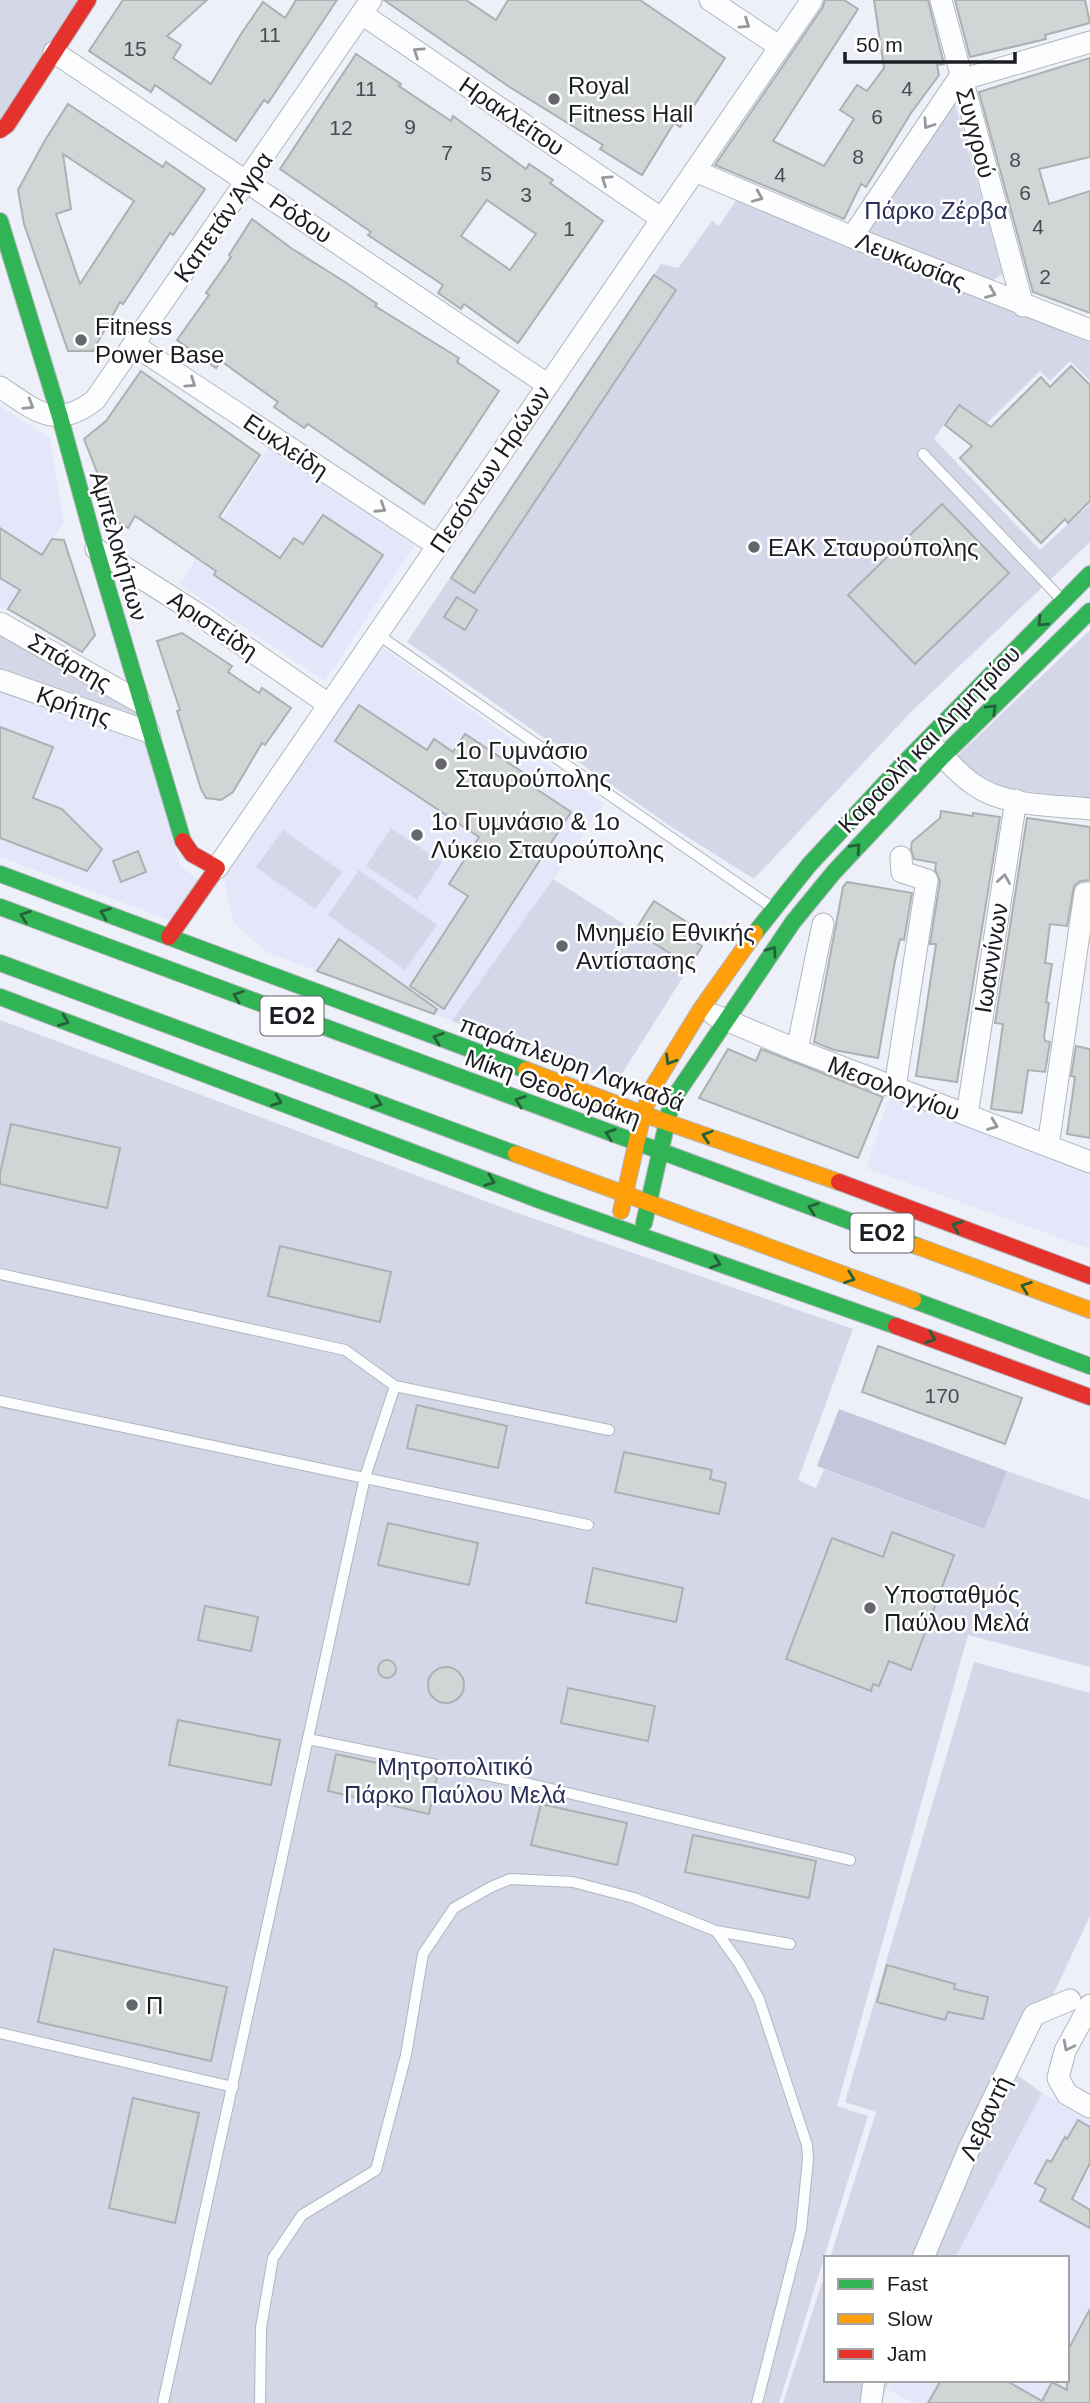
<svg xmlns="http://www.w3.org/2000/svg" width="1090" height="2403" font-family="Helvetica,sans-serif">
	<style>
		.built { fill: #e4e7f9 }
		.green { fill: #d4d7e8 }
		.forest { fill: #c4c7db }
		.building { fill: #d0d6d6; stroke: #adb0b2; stroke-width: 2; fill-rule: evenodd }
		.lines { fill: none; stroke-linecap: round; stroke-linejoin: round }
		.lane-casing { stroke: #b3b5bc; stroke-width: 12 }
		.street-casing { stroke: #b3b5bc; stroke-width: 23 }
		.fast-casing { stroke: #b3b5bc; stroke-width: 18 }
		.slow-casing { stroke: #b3b5bc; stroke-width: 18 }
		.jam-casing { stroke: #b3b5bc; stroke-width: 18 }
		.lane { stroke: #fcfdfe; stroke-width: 10 }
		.street { stroke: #fcfdfe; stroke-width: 21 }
		.fast { stroke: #30b455; stroke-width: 16 }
		.slow { stroke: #ff9f0a; stroke-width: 16 }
		.jam { stroke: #e5322d; stroke-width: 16 }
		.oneway { stroke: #97989b }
		.oneway2 { stroke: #25603a }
		.poi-dot { fill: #66666e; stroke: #fff; stroke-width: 2.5 }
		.labels { text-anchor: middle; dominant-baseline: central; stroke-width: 5; stroke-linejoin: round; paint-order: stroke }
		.number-label { font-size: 21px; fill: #494a50 }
		.shield { fill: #fff; stroke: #606065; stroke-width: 2 }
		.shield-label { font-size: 23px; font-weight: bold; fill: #1c1c23 }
		.poi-label { font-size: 24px; fill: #1c1c23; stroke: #fff; text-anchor: start }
		.street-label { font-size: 24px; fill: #1c1c23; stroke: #fff }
		.park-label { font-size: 24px; fill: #2d2e58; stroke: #fff }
	</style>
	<rect width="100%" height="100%" fill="#eef0f9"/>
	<g class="built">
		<polygon points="0,406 50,438 64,521 7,611 0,607"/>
		<polygon points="268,448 415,545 325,681 179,584"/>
		<polygon points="378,644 604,804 553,879 452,1021 266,952 234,923 223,877"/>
		<polygon points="0,689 146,740 180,866 202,882 172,921 0,857"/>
		<polygon points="807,1046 886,1069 987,1111 1090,1149 1090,1249 866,1168 890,1095 883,1096 800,1062"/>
		<polygon points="1042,2093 1090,2118 1090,2403 913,2403 887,2389 891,2380 1067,2380 1067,2258 955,2258"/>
	</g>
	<g class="green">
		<polygon points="0,0 88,0 0,130"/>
		<polygon points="953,96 1003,274 986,284 869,231"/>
		<polygon points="737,199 1090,343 1090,381 1070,361 1050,381 1040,371 985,425 958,404 934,439 1040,550 1090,504 1090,542 911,712 754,879 670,826 407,642 661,264 678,268 712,221 719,226"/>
		<polygon points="0,623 140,702 149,732 0,680"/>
		<polygon points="1090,630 1090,799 1014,790 975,777 955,758"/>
		<polygon points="391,828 442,862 417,900 366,866"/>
		<polygon points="283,830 342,872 315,909 256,867"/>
		<polygon points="359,870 437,925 405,970 328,915"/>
		<polygon points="553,879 690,966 623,1072 618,1077 608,1079 452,1021"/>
		<polygon points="0,1020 512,1211 853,1329 798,1480 816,1488 824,1469 983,1529 1007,1471 1090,1500 1090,1667 968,1635 837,2106 868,2116 779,2403 0,2403"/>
		<polygon points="974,1662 1090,1693 1090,1916 1016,2074 1042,2093 955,2258 830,2258 876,2112 845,2102"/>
		<polygon points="826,2270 826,2380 890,2380 880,2403 783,2403"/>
	</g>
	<polygon class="forest" points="839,1409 1007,1471 984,1529 817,1466"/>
	<g class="building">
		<polygon points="123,0 207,0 167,36 181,45 173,58 211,84 241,34 263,2 285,18 296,0 337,0 268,103 264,100 236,141 155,85 151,92 89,51"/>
		<polygon points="384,0 466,0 496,20 508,0 640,0 725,58 680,127 674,123 642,175 600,149 603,145 508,86"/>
		<polygon points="825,0 844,0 858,9 773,141 824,166 854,119 840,110 857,85 867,91 884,68 874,0 928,0 944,64 937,65 939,75 911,113 866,187 861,184 844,219 715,165 823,7"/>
		<polygon points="955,0 1085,0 1090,23 1045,35 1046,39 970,57"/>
		<path d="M356 54 401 84 399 86 451 121 453 116 526 169 529 164 553 180 550 183 603 221 518 343 464 304 461 309 438 293 443 285 368 235 371 232 280 169ZM487 200 536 234 510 270 461 236Z"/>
		<polygon points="1090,58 1090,157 1039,169 1049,204 1090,191 1090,313 1033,292 979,92"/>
		<path d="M68 104 163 167 166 162 205 189 173 235 170 233 123 304 120 302 93 351H68L24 224 18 190 44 142ZM63 154 134 201 80 284 56 214 71 209Z"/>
		<polygon points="252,219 291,248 345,282 377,304 375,306 459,358 457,362 499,391 424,504 308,424 304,428 274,407 278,402 221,361 216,368 177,340 209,295 206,293 231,257 229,255"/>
		<polygon points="654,275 676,290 474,593 451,578"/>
		<polygon points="1071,366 1090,385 1090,501 1068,523 1065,519 1041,543 960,458 972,446 945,425 959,405 991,427 1041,377 1050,387"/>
		<polygon points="141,371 260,455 219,517 280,558 294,538 303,544 323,515 383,555 322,647 214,575 216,571 135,516 128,528 115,521 104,503 106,495 84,439 106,421"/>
		<polygon points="942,504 1009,573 915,664 848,595"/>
		<polygon points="0,528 42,555 52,539 64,540 95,635 82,652 8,609 20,590 0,578"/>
		<polygon points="457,597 477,610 465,630 444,617"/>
		<polygon points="182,633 232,666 228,672 259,693 262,688 291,708 265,745 262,743 233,792 221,800 206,798 201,789 177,711 180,710 157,641"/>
		<polygon points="359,705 427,750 434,739 453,752 465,734 530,777 526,782 571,812 444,1009 410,986 468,896 449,884 479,837 335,741"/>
		<polygon points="0,727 53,747 33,798 62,809 102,849 87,871 0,838"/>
		<polygon points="941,811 973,816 973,813 1000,817 957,1082 916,1076 936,944 930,944 940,881 935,870 936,863 914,859 911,849 912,842 940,818"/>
		<polygon points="1027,818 1090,827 1090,880 1080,881 1074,886 1067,926 1050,924 1045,963 1052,964 1046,1002 1049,1003 1044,1037 1045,1041 1050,1042 1045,1072 1028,1070 1022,1113 991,1109 1003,1024 995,1023"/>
		<polygon points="138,851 146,872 121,882 113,861"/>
		<polygon points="847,882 912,893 904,940 900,939 895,961 878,1058 834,1050 814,1042 843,887"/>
		<polygon points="654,901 690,924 683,935 702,946 690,966 635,931"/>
		<polygon points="339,939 437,1009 434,1014 317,971"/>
		<polygon points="1076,1046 1090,1049 1090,1138 1067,1134 1075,1077 1071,1076"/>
		<polygon points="728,1049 756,1061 761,1049 883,1097 858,1158 699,1098"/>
		<polygon points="11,1124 120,1148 107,1208 0,1184 0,1174"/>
		<polygon points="280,1246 391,1272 380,1322 268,1296"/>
		<polygon points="878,1346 1022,1398 1005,1444 862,1392"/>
		<polygon points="417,1405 507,1426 498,1468 407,1448"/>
		<polygon points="624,1452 712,1470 710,1479 726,1483 719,1514 615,1492"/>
		<polygon points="388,1523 478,1543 469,1585 378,1565"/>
		<polygon points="892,1532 954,1555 911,1670 889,1661 879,1686 873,1684 871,1691 786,1659 832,1538 883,1557"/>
		<polygon points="593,1568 683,1588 676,1622 586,1603"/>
		<polygon points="205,1606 258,1617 251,1651 198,1640"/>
		<circle cx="387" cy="1669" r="9"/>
		<circle cx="446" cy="1685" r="18"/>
		<polygon points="568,1688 655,1706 648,1741 561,1723"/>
		<polygon points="178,1720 280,1740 271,1785 169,1765"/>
		<polygon points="336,1754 437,1776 429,1814 328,1791"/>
		<polygon points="541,1804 627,1823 617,1865 531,1845"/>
		<polygon points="693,1835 816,1861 809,1898 685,1872"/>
		<polygon points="54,1949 227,1987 211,2061 38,2022"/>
		<polygon points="887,1965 955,1984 954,1989 988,1997 983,2019 948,2012 945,2020 877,2002"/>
		<polygon points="133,2098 199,2113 175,2223 109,2208"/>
		<polygon points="1078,2120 1090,2127 1090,2163 1072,2199 1090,2210 1090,2228 1040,2201 1046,2189 1035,2183 1047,2160 1051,2162 1065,2137 1067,2139"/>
		<polygon points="1090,2309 1090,2403 928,2403 941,2380 1005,2380 1042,2401 1052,2382 1067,2390 1067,2352"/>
	</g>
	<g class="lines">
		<g class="lane-casing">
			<g id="lane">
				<polyline points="923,454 1063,601"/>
				<polyline points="377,634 773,908"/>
				<polyline points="0,1274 345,1350 395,1386 609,1430"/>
				<polyline points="0,1401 588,1525"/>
				<polyline points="308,1739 530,1784 850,1860"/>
				<polyline points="716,1931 739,1963 759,1999 807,2145 808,2159 801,2230 757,2403"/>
				<polyline points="0,2033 233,2087"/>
				<polyline points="163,2403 365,1477 395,1386"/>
				<polyline points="260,2403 261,2328 273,2258 302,2215 376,2170 406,2055 423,1954 454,1908 491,1887 510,1879 573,1882 634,1898 716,1931 790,1944"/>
			</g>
		</g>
		<g class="street-casing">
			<g id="street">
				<polyline points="710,0 780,47"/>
				<polyline points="941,0 1023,306"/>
				<polyline points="362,14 662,219"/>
				<polyline points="54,52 548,385"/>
				<polyline points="695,171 852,237 1090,330"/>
				<polyline points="852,237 957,81 1090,42"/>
				<polyline points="134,345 438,546"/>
				<path d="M0 387C35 410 55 431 95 400L371 0"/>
				<polyline points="96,549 198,614 328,704"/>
				<polyline points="0,623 140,702"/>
				<polyline points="0,680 149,732"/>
				<path d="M933 746C946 759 958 774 973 784 1004 807 1053 805 1090 809"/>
				<polyline points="217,868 812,0"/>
				<polyline points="714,1015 797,1050 1090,1162"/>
				<polyline points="797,1050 823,924"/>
				<polyline points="895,1087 927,880 902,872 901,857"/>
				<polyline points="967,1115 1016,800"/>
				<polyline points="1048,1146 1085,893 1090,893"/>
				<polyline points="1090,2005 1065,2051 1058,2078 1067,2094 1090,2107"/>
				<polyline points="923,2258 969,2149 1034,2015 1070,2000"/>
				<polyline points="871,2403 874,2380"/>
			</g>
		</g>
		<g class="fast-casing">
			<g id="fast">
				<polyline points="0,221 60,417 96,549 183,841"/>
				<polyline points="0,874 526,1070"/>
				<polyline points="0,907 917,1246"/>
				<polyline points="755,933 809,865 902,765 1090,574"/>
				<polyline points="0,963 516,1154"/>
				<polyline points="0,997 542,1201 896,1326"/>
				<polyline points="644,1223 670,1109 675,1096 793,922 834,872 943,756 1090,611"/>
				<polyline points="913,1300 1090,1366"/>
			</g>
		</g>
		<g class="slow-casing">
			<g id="slow">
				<polyline points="526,1070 643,1114 839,1182"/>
				<polyline points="516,1154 913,1300"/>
				<polyline points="621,1211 643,1114 653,1087 701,1009 755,933"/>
				<polyline points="917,1246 1090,1310"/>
			</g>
		</g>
		<g class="jam-casing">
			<g id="jam">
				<polyline points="0,130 7,125 88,0"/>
				<polyline points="169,937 217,868 192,854 183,841"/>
				<polyline points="839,1182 1090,1276"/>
				<polyline points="896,1326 1090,1397"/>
			</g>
		</g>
		<use href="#lane" class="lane"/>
		<use href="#street" class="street"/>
		<use href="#fast" class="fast"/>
		<use href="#slow" class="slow"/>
		<use href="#jam" class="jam"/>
	</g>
	<defs><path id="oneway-chevron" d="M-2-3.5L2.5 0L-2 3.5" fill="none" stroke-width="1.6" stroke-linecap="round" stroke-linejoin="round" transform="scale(1.75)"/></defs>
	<g class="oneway">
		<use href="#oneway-chevron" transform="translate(745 24) rotate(34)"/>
		<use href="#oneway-chevron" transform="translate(418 52) rotate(-146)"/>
		<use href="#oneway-chevron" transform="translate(928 124) rotate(124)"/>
		<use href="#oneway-chevron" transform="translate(606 180) rotate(-146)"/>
		<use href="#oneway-chevron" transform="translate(758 197) rotate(23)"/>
		<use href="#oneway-chevron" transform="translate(991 293) rotate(22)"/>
		<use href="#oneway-chevron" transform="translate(191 383) rotate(34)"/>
		<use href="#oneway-chevron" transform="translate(29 405) rotate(31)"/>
		<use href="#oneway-chevron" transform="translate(381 508) rotate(33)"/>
		<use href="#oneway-chevron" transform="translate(1004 879) rotate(-81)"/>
		<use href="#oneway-chevron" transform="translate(993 1125) rotate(21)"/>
		<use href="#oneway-chevron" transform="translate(1068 2046) rotate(117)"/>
	</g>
	<g class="oneway2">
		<use href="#oneway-chevron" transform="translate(1042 622) rotate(135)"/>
		<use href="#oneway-chevron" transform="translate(992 709) rotate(-44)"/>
		<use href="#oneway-chevron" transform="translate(856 848) rotate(-47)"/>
		<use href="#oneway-chevron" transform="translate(105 913) rotate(-159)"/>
		<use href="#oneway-chevron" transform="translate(25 916) rotate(-160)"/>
		<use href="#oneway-chevron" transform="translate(772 951) rotate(-55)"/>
		<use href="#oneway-chevron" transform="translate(238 996) rotate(-160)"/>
		<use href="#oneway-chevron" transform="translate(64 1021) rotate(21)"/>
		<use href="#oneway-chevron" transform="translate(438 1038) rotate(-160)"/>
		<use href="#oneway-chevron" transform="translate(670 1060) rotate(121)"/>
		<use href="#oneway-chevron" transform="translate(277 1101) rotate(21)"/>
		<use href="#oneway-chevron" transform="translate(520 1101) rotate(-160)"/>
		<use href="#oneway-chevron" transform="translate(377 1103) rotate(20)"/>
		<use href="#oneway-chevron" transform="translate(610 1134) rotate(-161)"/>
		<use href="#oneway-chevron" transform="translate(707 1136) rotate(-162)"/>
		<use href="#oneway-chevron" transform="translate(490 1181) rotate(21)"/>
		<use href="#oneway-chevron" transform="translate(813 1208) rotate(-160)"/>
		<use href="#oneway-chevron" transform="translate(957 1226) rotate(-159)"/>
		<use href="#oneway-chevron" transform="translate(716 1263) rotate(19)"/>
		<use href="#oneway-chevron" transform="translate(850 1278) rotate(20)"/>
		<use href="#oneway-chevron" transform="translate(1026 1287) rotate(-160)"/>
		<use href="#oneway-chevron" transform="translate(931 1338) rotate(20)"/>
	</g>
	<g class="poi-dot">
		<circle cx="554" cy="99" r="7"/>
		<circle cx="81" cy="340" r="7"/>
		<circle cx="754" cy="547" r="7"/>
		<circle cx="441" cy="764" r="7"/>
		<circle cx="417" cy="835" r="7"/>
		<circle cx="562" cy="946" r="7"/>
		<circle cx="870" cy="1608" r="7"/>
		<circle cx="132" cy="2005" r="7"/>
	</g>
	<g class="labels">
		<g class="number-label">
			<text x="270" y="34">11</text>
			<text x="135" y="48">15</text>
			<text x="366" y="88">11</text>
			<text x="907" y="88">4</text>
			<text x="877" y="116">6</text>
			<text x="410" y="126">9</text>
			<text x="341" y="127">12</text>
			<text x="447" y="152">7</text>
			<text x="858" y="156">8</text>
			<text x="1015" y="159">8</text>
			<text x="486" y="173">5</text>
			<text x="780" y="174">4</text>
			<text x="1025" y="192">6</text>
			<text x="526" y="194">3</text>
			<text x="1038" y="226">4</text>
			<text x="569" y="228">1</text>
			<text x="1045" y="276">2</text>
			<text x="942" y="1395">170</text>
		</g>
		<g class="shield">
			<rect x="260.5" y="996.5" width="63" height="39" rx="5"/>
			<rect x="850.5" y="1213.5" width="63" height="39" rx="5"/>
		</g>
		<g class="shield-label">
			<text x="292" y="1016">ΕΟ2</text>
			<text x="882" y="1233">ΕΟ2</text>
		</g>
		<g class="poi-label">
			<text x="568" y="85">Royal<tspan x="568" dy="28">Fitness Hall</tspan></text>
			<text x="95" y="326">Fitness<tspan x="95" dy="28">Power Base</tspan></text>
			<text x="768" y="547">EAK Σταυρούπολης</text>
			<text x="455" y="750">1ο Γυμνάσιο<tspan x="455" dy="28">Σταυρούπολης</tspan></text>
			<text x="431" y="821">1ο Γυμνάσιο &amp; 1ο<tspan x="431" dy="28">Λύκειο Σταυρούπολης</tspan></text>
			<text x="576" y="932">Μνημείο Εθνικής<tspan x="576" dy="28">Αντίστασης</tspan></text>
			<text x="884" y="1594">Υποσταθμός<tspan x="884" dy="28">Παύλου Μελά</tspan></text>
			<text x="146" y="2005">Π</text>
		</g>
		<g class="street-label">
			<text transform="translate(512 116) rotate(34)">Ηρακλείτου</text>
			<text transform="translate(976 133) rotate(75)">Συγγρού</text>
			<text transform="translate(223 217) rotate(-55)">Καπετάν Άγρα</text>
			<text transform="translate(301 218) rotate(34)">Ρόδου</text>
			<text transform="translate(911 261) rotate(22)">Λευκωσίας</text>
			<text transform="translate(286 446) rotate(34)">Ευκλείδη</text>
			<text transform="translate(490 469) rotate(-56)">Πεσόντων Ηρώων</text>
			<text transform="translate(119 546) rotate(74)">Αμπελοκήπων</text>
			<text transform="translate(213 625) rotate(34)">Αριστείδη</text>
			<text transform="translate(70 662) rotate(30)">Σπάρτης</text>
			<text transform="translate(74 706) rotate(19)">Κρήτης</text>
			<text transform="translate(929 739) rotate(-46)">Καραολή και Δημητρίου</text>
			<text transform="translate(991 958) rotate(-81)">Ιωαννίνων</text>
			<text transform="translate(572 1063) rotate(20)">παράπλευρη Λαγκαδά</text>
			<text transform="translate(553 1088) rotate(20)">Μίκη Θεοδωράκη</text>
			<text transform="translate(894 1088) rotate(21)">Μεσολογγίου</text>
			<text transform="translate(985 2118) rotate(-65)">Λεβαντή</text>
		</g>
		<g class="park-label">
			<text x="936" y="210">Πάρκο Ζέρβα</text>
			<text x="455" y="1766">Μητροπολιτικό<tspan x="455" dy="28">Πάρκο Παύλου Μελά</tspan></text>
		</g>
	</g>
	<rect x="824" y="2256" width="245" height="126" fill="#ffffff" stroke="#a4a4a7" stroke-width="2"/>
	<rect x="838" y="2279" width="35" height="10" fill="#30b455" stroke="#a4a4a7" stroke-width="2"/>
	<text x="887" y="2291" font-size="21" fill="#1c1c23">Fast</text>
	<rect x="838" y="2314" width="35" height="10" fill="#ff9f0a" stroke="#a4a4a7" stroke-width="2"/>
	<text x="887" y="2326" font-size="21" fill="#1c1c23">Slow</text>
	<rect x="838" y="2349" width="35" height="10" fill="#e5322d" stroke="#a4a4a7" stroke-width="2"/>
	<text x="887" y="2361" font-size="21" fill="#1c1c23">Jam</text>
	<path d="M845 52v10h170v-10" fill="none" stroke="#1c1c23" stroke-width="3.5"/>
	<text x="856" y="52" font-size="21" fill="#1c1c23" stroke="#ffffff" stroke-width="5" paint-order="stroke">50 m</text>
</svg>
